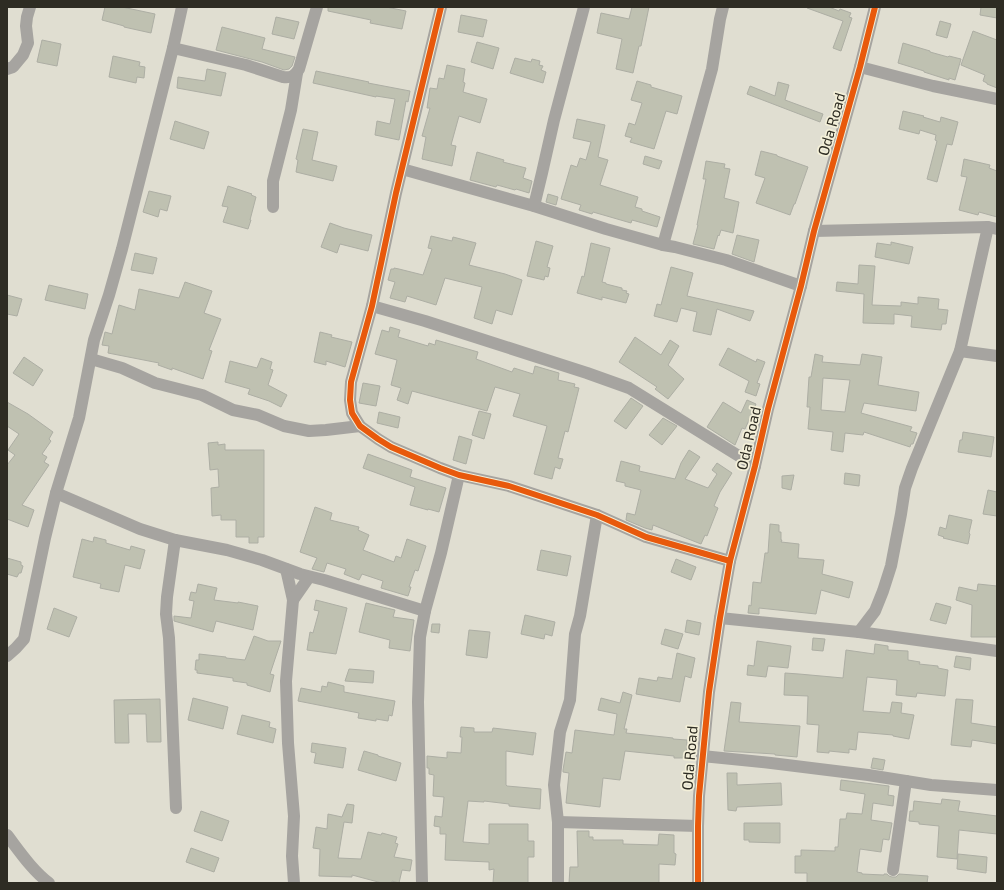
<svg xmlns="http://www.w3.org/2000/svg" width="1004" height="890" font-family="'Exo 2',sans-serif">
	<style>
		.building { fill: #bfc1b1; stroke: #adaea4; fill-rule: evenodd }
		.lines { fill: none; stroke-linecap: round; stroke-linejoin: round }
		.minor { stroke: #a6a4a0; stroke-width: 12 }
		.cycleway-casing { stroke: #f3efd8; stroke-width: 8 }
		.cycleway { stroke: #e8590c; stroke-width: 6 }
		.labels { text-anchor: middle; dominant-baseline: central; stroke-width: 3.5; stroke-linejoin: round; paint-order: stroke }
		.street-label { font-size: 15px; fill: #2e2c23; stroke: #f3efd8 }
	</style>
	<rect width="100%" height="100%" fill="#e0ded1"/>
	<g class="building">
		<polygon points="105,7 122,7 155,14 151,33 124,27 124,26 102,20"/>
		<polygon points="328,7 386,7 406,11 402,29 370,23 371,20 328,11"/>
		<polygon points="632,7 649,7 641,46 639,46 633,73 616,69 622,39 597,33 601,13 629,19"/>
		<polygon points="807,7 829,7 839,11 840,9 851,13 849,17 852,18 841,51 833,48 843,21 807,8"/>
		<polygon points="981,7 997,7 997,18 980,15"/>
		<polygon points="461,15 487,20 483,37 458,32"/>
		<polygon points="276,17 299,22 294,39 272,34"/>
		<polygon points="940,21 951,24 947,38 936,35"/>
		<polygon points="222,27 265,38 262,49 295,57 292,66 289,69 284,70 262,62 216,50"/>
		<polygon points="973,31 997,40 997,88 987,84 987,83 983,81 985,75 961,65"/>
		<polygon points="42,40 61,44 57,66 37,62"/>
		<polygon points="477,42 499,48 493,69 471,62"/>
		<polygon points="903,43 930,51 930,52 948,57 949,56 961,59 955,80 949,78 949,80 924,72 924,71 898,63"/>
		<polygon points="113,56 140,62 139,66 145,67 144,78 137,77 136,83 109,77"/>
		<polygon points="515,58 531,62 532,59 540,61 539,65 543,66 541,70 546,72 543,83 510,73"/>
		<polygon points="447,65 465,69 463,82 465,83 463,92 487,99 480,123 459,116 451,145 456,146 452,166 422,159 426,137 422,136 430,108 427,108 430,88 437,89 439,78 444,79"/>
		<polygon points="207,69 226,73 221,96 177,88 178,77 205,81"/>
		<polygon points="316,71 369,82 368,83 410,91 408,102 406,101 399,140 375,135 377,121 390,124 395,99 376,96 376,97 313,83"/>
		<polygon points="637,81 651,85 651,87 682,96 677,114 666,111 654,149 630,142 632,138 625,136 629,123 635,125 642,103 631,100"/>
		<polygon points="778,82 789,85 785,100 823,114 820,122 747,94 750,86 775,96"/>
		<polygon points="903,111 924,116 923,117 940,122 941,117 958,122 952,145 947,144 937,182 927,179 937,141 935,140 936,135 920,130 919,134 899,129"/>
		<polygon points="577,119 605,125 598,157 608,160 600,185 638,197 635,207 642,209 642,211 660,217 657,227 632,220 631,223 593,212 592,214 579,210 581,205 561,199 571,165 577,167 580,158 586,160 591,142 573,138"/>
		<polygon points="175,121 209,132 204,149 170,139"/>
		<polygon points="303,129 318,132 312,160 337,166 333,181 296,172 298,160 296,159"/>
		<polygon points="761,151 777,155 777,156 808,167 795,204 794,204 790,215 756,203 765,178 755,175"/>
		<polygon points="477,152 504,160 503,162 526,168 523,178 532,181 529,193 516,189 515,190 497,185 496,187 470,180"/>
		<polygon points="645,156 662,161 659,169 643,164"/>
		<polygon points="964,159 990,165 989,168 997,171 997,217 979,212 978,215 959,210 967,177 961,176"/>
		<polygon points="706,161 725,164 724,168 730,169 724,198 739,202 733,233 721,230 719,236 718,235 714,249 693,244 698,225 697,225 706,179 703,179"/>
		<polygon points="228,186 252,194 251,195 256,197 250,220 251,220 248,229 223,222 228,207 222,206"/>
		<polygon points="149,191 171,196 167,211 160,209 158,217 143,212"/>
		<polygon points="548,194 558,197 556,205 546,202"/>
		<polygon points="330,223 344,228 372,235 368,251 340,244 337,253 321,247"/>
		<polygon points="737,235 759,240 754,262 732,254"/>
		<polygon points="431,236 452,241 453,237 476,243 469,265 505,274 522,280 512,315 496,310 492,324 474,318 482,287 445,278 436,305 407,296 405,302 390,298 395,282 388,280 391,269 394,269 394,268 399,269 423,275 432,249 428,248"/>
		<polygon points="536,241 553,246 547,267 550,268 548,277 545,276 544,280 527,276"/>
		<polygon points="891,242 913,247 909,264 875,257 877,243 891,245"/>
		<polygon points="591,243 610,248 602,282 606,283 606,284 622,288 622,290 627,291 626,293 629,294 626,303 602,297 602,300 577,293 582,276 584,277"/>
		<polygon points="135,253 157,258 153,274 131,270"/>
		<polygon points="859,265 875,266 872,305 901,306 901,302 918,304 918,297 939,299 938,309 948,310 946,324 942,324 941,330 911,327 912,316 894,314 894,324 863,323 864,294 836,291 837,282 858,284"/>
		<polygon points="671,267 693,273 687,296 754,311 750,321 717,309 711,335 693,331 697,312 681,308 677,322 654,316 657,304 661,305"/>
		<polygon points="185,282 212,291 204,313 221,319 209,350 212,351 203,379 172,368 172,370 158,365 159,363 108,353 109,346 102,345 105,332 112,334 119,305 135,310 139,289 179,298"/>
		<polygon points="49,285 88,294 85,309 45,300"/>
		<polygon points="7,295 22,299 17,316 7,314"/>
		<polygon points="390,327 400,330 398,337 428,346 429,343 435,345 436,340 478,352 476,359 512,372 514,368 533,374 535,366 559,373 558,380 575,384 574,387 579,388 568,432 565,431 558,458 563,459 560,469 555,467 552,479 534,474 547,426 513,416 520,394 495,387 487,411 412,391 408,404 397,400 401,388 391,385 397,360 375,354 382,330 389,332"/>
		<polygon points="320,332 332,335 331,337 352,342 345,367 326,361 326,365 314,362"/>
		<polygon points="635,337 661,355 670,340 679,346 668,365 684,379 668,399 655,389 657,387 619,362"/>
		<polygon points="728,348 756,362 757,359 765,362 757,383 760,384 756,396 745,392 749,381 719,365"/>
		<path d="M815 354 823 356 822 362 860 365 862 354 882 357 878 385 919 392 916 411 864 403 861 413 912 427 910 431 917 433 913 444H911L910 447 864 432 863 435 845 433 843 452 831 450 833 432 808 429 810 407H807L809 377H811ZM823 378 850 380 845 412 821 410Z"/>
		<polygon points="24,357 43,370 33,386 13,373"/>
		<polygon points="261,358 272,362 270,369 273,370 268,385 287,395 281,407 269,401 248,394 250,389 225,382 230,361 257,368"/>
		<polygon points="363,383 380,386 376,406 359,403"/>
		<polygon points="631,398 643,406 626,429 614,421"/>
		<polygon points="747,400 756,404 745,429 742,428 735,445 707,427 723,402 741,413"/>
		<polygon points="7,402 28,414 53,432 49,439 51,441 42,454 47,457 44,462 49,465 22,505 34,510 28,527 7,519 7,465 15,455 8,450 19,434 7,426"/>
		<polygon points="479,411 491,414 484,439 472,435"/>
		<polygon points="379,412 400,417 398,428 377,423"/>
		<polygon points="663,418 677,426 662,445 649,435"/>
		<polygon points="963,432 994,437 991,457 958,452 960,440 962,440"/>
		<polygon points="459,436 472,440 466,464 453,460"/>
		<polygon points="218,442 218,445 225,444 225,450 264,450 264,537 258,537 258,543 249,543 249,537 236,537 236,520 221,520 221,515 212,516 211,488 219,487 218,469 210,470 208,443"/>
		<polygon points="689,450 700,457 685,479 708,488 717,474 712,470 717,463 732,473 720,492 714,506 718,508 707,536 705,535 701,544 653,525 652,530 645,528 626,520 627,513 635,515 641,490 625,486 625,483 616,481 621,461 640,466 639,471 675,479 681,463"/>
		<polygon points="368,454 412,470 410,477 446,488 439,512 428,509 428,510 410,505 415,487 363,468"/>
		<polygon points="845,473 860,475 859,486 844,484"/>
		<polygon points="794,475 791,490 782,488 782,476"/>
		<polygon points="988,490 997,492 997,516 983,514"/>
		<polygon points="315,507 332,513 330,520 359,527 358,530 369,535 363,550 394,562 396,556 401,558 407,539 426,546 418,571 415,570 409,587 411,587 408,596 381,588 383,581 362,574 359,580 344,574 346,569 327,563 324,572 312,569 317,558 300,552"/>
		<polygon points="949,515 972,520 969,533 970,534 968,544 943,538 944,537 938,535 940,527 946,529"/>
		<polygon points="770,524 779,525 779,532 781,532 781,540 782,540 781,542 799,544 798,558 824,560 822,574 853,582 849,598 821,590 816,614 759,608 759,614 748,613 749,605 751,606 753,582 761,583 765,553 768,553"/>
		<polygon points="94,537 106,540 106,543 130,550 131,546 145,550 140,569 125,565 119,592 100,588 101,584 73,577 82,539 93,542"/>
		<polygon points="541,550 571,556 567,576 537,570"/>
		<polygon points="7,558 21,562 21,565 23,566 21,573 19,573 17,577 7,574"/>
		<polygon points="676,559 696,567 691,580 671,572"/>
		<polygon points="198,584 217,588 214,600 238,603 238,602 258,606 253,630 216,621 213,632 174,621 174,616 191,618 194,601 189,600 191,592 196,593"/>
		<polygon points="978,584 997,586 997,637 971,637 972,605 956,600 959,587 977,591"/>
		<polygon points="316,600 347,608 336,654 307,650 310,632 313,633 319,611 314,610"/>
		<polygon points="366,603 395,610 393,617 414,620 410,651 389,648 390,640 359,632"/>
		<polygon points="936,603 951,607 946,624 930,620"/>
		<polygon points="54,608 77,617 69,637 47,629"/>
		<polygon points="525,615 555,622 552,636 545,634 544,639 521,634"/>
		<polygon points="687,620 701,623 699,635 685,632"/>
		<polygon points="432,624 440,624 439,633 431,632"/>
		<polygon points="665,629 683,634 678,649 661,644"/>
		<polygon points="469,630 490,632 487,658 466,655"/>
		<polygon points="254,636 268,641 281,641 270,674 274,675 270,692 247,685 247,683 233,681 233,678 197,673 197,670 195,670 196,660 199,660 199,654 226,657 226,658 245,660"/>
		<polygon points="813,638 825,639 823,651 812,650"/>
		<polygon points="757,641 791,646 788,668 768,666 766,677 747,675 748,665 754,666"/>
		<polygon points="875,644 888,646 888,650 908,651 908,660 920,662 919,664 938,666 938,668 948,670 945,696 917,693 916,697 896,695 897,680 867,677 863,711 890,713 892,702 902,703 901,713 914,715 909,739 893,736 893,735 858,732 856,750 849,749 849,753 829,751 829,753 817,752 819,725 807,724 808,696 784,695 785,673 799,674 843,678 846,650 874,654"/>
		<polygon points="677,653 695,658 691,678 685,676 680,702 636,694 639,678 657,681 658,677 672,679"/>
		<polygon points="956,656 971,658 970,670 954,667"/>
		<polygon points="349,669 374,671 373,683 345,681"/>
		<polygon points="328,682 344,686 344,692 395,701 392,716 389,715 388,721 376,719 376,721 358,718 359,713 298,701 301,688 321,692 322,686 327,687"/>
		<polygon points="623,692 632,695 624,729 627,729 626,733 673,738 673,739 687,740 686,758 674,758 674,756 625,751 620,780 603,778 600,807 566,803 569,773 563,772 563,770 566,752 572,753 575,730 614,735 617,714 598,710 601,698 620,703"/>
		<polygon points="193,698 228,707 223,729 188,720"/>
		<polygon points="160,699 161,742 147,742 146,714 128,714 129,743 115,743 114,700"/>
		<polygon points="956,699 973,700 971,723 997,727 997,744 972,740 971,747 951,745"/>
		<polygon points="731,702 741,703 739,722 800,726 797,757 775,755 775,754 724,751"/>
		<polygon points="242,715 270,722 269,727 276,729 273,743 237,734"/>
		<polygon points="461,727 474,728 474,732 492,732 493,728 536,733 533,755 506,751 506,785 507,786 541,789 540,809 509,806 509,804 484,801 484,802 468,801 463,842 489,844 489,824 528,824 528,841 534,841 534,857 528,857 528,883 493,883 494,869 489,870 489,862 445,860 446,834 440,834 440,827 434,826 435,816 442,817 444,797 433,796 434,775 429,774 429,768 427,768 427,756 447,758 447,752 461,753 462,737 460,737"/>
		<polygon points="312,743 346,748 343,768 314,763 316,753 311,752"/>
		<polygon points="364,751 378,755 378,756 401,763 396,781 358,770"/>
		<polygon points="873,758 885,760 883,770 871,768"/>
		<polygon points="727,773 737,773 737,785 781,783 782,805 737,807 736,811 728,810"/>
		<polygon points="841,780 889,786 888,795 894,796 893,806 873,803 871,820 892,823 889,840 883,839 881,852 860,849 857,872 862,873 862,874 884,875 884,874 887,874 889,876 892,877 896,877 899,874 928,876 927,883 807,883 807,873 795,873 795,856 801,856 801,850 835,851 835,847 838,847 840,819 846,819 847,813 862,814 865,794 840,790"/>
		<polygon points="942,799 960,801 958,811 997,816 997,834 959,830 957,859 937,857 939,826 919,824 919,822 909,821 910,811 913,811 914,801 941,804"/>
		<polygon points="347,804 354,805 352,823 344,822 338,858 361,859 368,832 381,835 382,833 397,837 395,843 398,844 394,857 412,860 410,871 402,870 399,883 392,881 392,883 382,883 352,875 352,877 319,876 320,849 313,848 316,827 327,829 328,814 342,817"/>
		<polygon points="201,811 229,821 222,841 194,831"/>
		<polygon points="744,823 780,823 780,843 749,842 749,840 744,840"/>
		<polygon points="577,831 589,831 589,837 593,837 593,840 623,840 623,844 658,845 659,834 674,835 674,853 676,854 675,865 659,864 659,883 569,883 570,867 578,867"/>
		<polygon points="191,848 219,858 214,872 186,862"/>
		<polygon points="958,854 987,857 986,873 957,869"/>
	</g>
	<g class="lines">
		<g class="minor">
			<polyline points="441,7 396,193 372,306 351,382 350,400 352,413 360,426 378,439 391,447 440,468 459,475 509,486 597,515 646,537 730,561"/>
			<path d="M173 48 246 65 283 77C291 78 295 76 299 69L317 7"/>
			<polyline points="860,67 933,86 997,99"/>
			<polyline points="7,69 13,67 23,55 28,43 26,26 27,17 30,7"/>
			<polyline points="402,169 534,206 606,229 663,245 675,247 726,260 801,286"/>
			<polyline points="534,206 542,173 554,120 584,7"/>
			<polyline points="273,207 273,181 291,110 297,73"/>
			<polyline points="814,231 988,227 997,229"/>
			<polyline points="663,245 712,69 720,19 723,7"/>
			<polyline points="372,306 425,321 587,373 629,388 755,466"/>
			<polyline points="960,351 997,356"/>
			<polyline points="91,359 122,368 155,383 202,395 233,410 258,415 284,426 309,431 326,430 360,426"/>
			<polyline points="56,493 140,529 175,540 227,550 262,560 300,574 324,580 425,611"/>
			<polyline points="175,540 167,597 166,614 169,638 176,808"/>
			<polyline points="286,569 293,600 286,681 288,743 294,816 292,856 294,883"/>
			<polyline points="293,600 309,577"/>
			<polyline points="720,618 859,632 997,651"/>
			<polyline points="859,632 875,611 883,591 891,566 901,514 905,488 912,468 960,351 988,227"/>
			<polyline points="7,656 16,648 24,639 45,538 56,493 79,418 94,340 109,295 122,249 173,48 182,7"/>
			<polyline points="702,756 771,763 868,775 931,785 997,790"/>
			<polyline points="558,822 698,826"/>
			<path d="M7 835C20 852 32 870 49 883"/>
			<polyline points="893,870 906,781"/>
			<polyline points="422,883 418,702 420,637 425,611 441,553 459,475"/>
			<polyline points="558,883 558,822 554,785 560,732 570,700 575,634 580,616 597,515"/>
			<polyline points="698,883 698,826 699,796 709,692 720,618 730,561 755,466 768,409 801,286 814,231 860,67 875,7"/>
		</g>
		<g class="cycleway-casing">
			<g id="cycleway">
				<polyline points="441,7 396,193 372,306 351,382 350,400 352,413 360,426 378,439 391,447 440,468 459,475 509,486 597,515 646,537 730,561"/>
				<polyline points="698,883 698,826 699,796 709,692 720,618 730,561 755,466 768,409 801,286 814,231 860,67 875,7"/>
			</g>
		</g>
		<use href="#cycleway" class="cycleway"/>
	</g>
	<g class="labels">
		<g class="street-label">
			<text transform="translate(831 124) rotate(-74)">Oda Road</text>
			<text transform="translate(748 438) rotate(-77)">Oda Road</text>
			<text transform="translate(689 758) rotate(-85)">Oda Road</text>
		</g>
	</g>
	<rect width="1004" height="890" fill="none" stroke="#2e2c23" stroke-width="16"/>
</svg>
